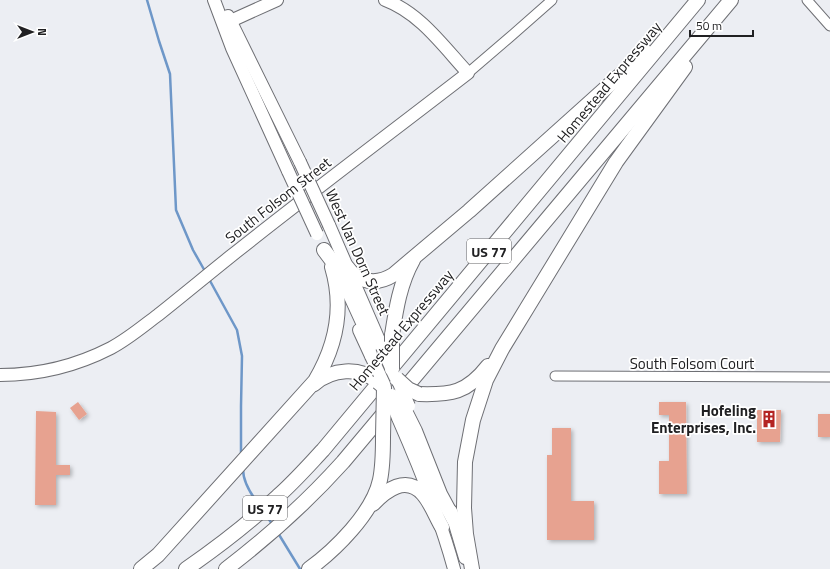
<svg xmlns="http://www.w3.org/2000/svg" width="830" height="569" font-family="'Titillium Web',sans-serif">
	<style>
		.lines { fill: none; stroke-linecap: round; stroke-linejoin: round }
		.stream { stroke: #6e97c8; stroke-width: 2.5 }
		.building { fill: #e7a290; filter: url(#shadow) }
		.minor-casing { stroke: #6e6f74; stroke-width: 11 }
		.major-casing { stroke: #6e6f74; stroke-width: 14 }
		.highway-casing { stroke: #6e6f74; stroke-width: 16 }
		.minor { stroke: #fff; stroke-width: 9 }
		.major { stroke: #fff; stroke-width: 12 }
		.highway { stroke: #fff; stroke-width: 14 }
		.major-bridge-casing { stroke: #6e6f74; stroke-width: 14; stroke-linecap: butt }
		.highway-bridge-casing { stroke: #6e6f74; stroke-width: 16; stroke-linecap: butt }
		.major-bridge { stroke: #fff; stroke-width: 12 }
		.highway-bridge { stroke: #fff; stroke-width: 14 }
		.labels { text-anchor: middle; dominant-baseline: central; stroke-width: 3.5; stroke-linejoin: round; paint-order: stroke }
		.shield { fill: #fff; stroke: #636364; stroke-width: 1 }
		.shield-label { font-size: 14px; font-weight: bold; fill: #202022 }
		.street-label { font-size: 15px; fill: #202022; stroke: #fff }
		.poi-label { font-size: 15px; font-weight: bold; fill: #202022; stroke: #fff; text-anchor: end }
	</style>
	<defs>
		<filter id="shadow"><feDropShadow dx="2" dy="2" stdDeviation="2" flood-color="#0004"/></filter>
	</defs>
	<rect width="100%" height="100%" fill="#eceef3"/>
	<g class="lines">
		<g class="stream">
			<polyline points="147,0 159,41 170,74 176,210 193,250 206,273"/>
			<polyline points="209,279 237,330 242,356 241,406 241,454"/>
			<path d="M243 469C243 482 252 496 260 506"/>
			<polyline points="265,513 272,524"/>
			<polyline points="278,533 300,569"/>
		</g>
	</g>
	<g class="building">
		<polygon points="78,402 87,414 79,420 70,408"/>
		<polygon points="659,402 686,402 687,494 659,494 659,461 669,461 669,415 659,415"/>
		<polygon points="757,410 781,410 780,442 757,442"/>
		<polygon points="36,411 56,412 56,465 70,465 70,475 56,475 56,505 35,505"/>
		<rect x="818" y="414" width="12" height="23"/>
		<polygon points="552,428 571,428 571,501 594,501 594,540 547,540 547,455 552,455"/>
	</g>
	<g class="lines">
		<g class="minor-casing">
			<g id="minor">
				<polyline points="807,0 830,26"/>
				<polyline points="468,73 510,37 552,0"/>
				<polyline points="555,376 830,377"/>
			</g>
		</g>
		<g class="major-casing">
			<g id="major">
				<polyline points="214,0 232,48 288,171"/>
				<polyline points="228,16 300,162"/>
				<polyline points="224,24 277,0"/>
				<polyline points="329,225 382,347"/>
				<polyline points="359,330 371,356"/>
				<path d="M0 375C39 375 76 366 111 348 128 339 142 327 158 315 182 296 206 276 231 256 309 194 389 134 468 73 443 46 420 13 385 0"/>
				<path d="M398 418C420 468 440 517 454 569"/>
				<polyline points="451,511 465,558"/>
			</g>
		</g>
		<g class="highway-casing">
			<g id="highway">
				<polyline points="324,250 339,270 371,340 383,359"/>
				<path d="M347 267C358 283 377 285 393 275L469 211 646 52"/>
				<path d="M392 335C396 309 400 283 413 260"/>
				<path d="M314 384C332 369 359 366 378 382"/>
				<path d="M419 394C451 395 467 393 488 366"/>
				<polyline points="405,411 415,431 440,494 454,520"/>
				<path d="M373 504C386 490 406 475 423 494 431 503 436 517 442 527"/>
				<path d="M141 569 158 555 315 381C336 346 344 307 332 267"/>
				<path d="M186 569C218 547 249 523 278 496 294 482 308 466 323 450L698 0"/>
				<path d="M226 569C268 537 307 502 343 462L731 0"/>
				<path d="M309 569C335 550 373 513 380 480 383 466 383 451 383 437"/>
				<polyline points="472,569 466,534 464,508 465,462 473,420 486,380 502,349 527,308 616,162 685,67"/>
			</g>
		</g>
		<use href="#minor" class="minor"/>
		<use href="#major" class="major"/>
		<use href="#highway" class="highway"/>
		<g class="major-bridge-casing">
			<g id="major-bridge">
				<polyline points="300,162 329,225"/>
				<polyline points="288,171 317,234"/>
				<polyline points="382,347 391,368"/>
				<polyline points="371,356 384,384"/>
				<polyline points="398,381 409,406"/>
				<polyline points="389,396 398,418"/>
			</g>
		</g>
		<g class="highway-bridge-casing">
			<g id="highway-bridge">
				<polyline points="392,335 392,369"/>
				<polyline points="397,379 408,389 419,394"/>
				<polyline points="378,382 384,387 383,437"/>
				<polyline points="392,396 405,411"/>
			</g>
		</g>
		<use href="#major-bridge" class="major-bridge"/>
		<use href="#highway-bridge" class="highway-bridge"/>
	</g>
	<defs>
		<g id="building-bare" transform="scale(1.38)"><path d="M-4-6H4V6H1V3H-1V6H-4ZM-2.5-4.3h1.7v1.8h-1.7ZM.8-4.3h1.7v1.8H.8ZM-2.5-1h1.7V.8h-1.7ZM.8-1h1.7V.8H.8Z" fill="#b42422" stroke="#fff" stroke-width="2.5" paint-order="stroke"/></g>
	</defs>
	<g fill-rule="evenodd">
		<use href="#building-bare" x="769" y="419"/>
	</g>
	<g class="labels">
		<g class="shield">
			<rect x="467" y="239" width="44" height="24" rx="3"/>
			<rect x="243" y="496" width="44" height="24" rx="3"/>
		</g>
		<g class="shield-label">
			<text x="489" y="251">US 77</text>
			<text x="265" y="508">US 77</text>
		</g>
		<g class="street-label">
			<text transform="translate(609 82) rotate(-50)">Homestead Expressway</text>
			<text transform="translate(278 200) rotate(-38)">South Folsom Street</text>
			<text transform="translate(358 252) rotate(66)">West Van Dorn Street</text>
			<text transform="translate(401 330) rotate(-50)">Homestead Expressway</text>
			<text x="692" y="363">South Folsom Court</text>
		</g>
		<g class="poi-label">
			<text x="756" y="410">Hofeling<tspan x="756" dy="17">Enterprises, Inc.</tspan></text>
		</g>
	</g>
	<g transform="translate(32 32) rotate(90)" stroke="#ffffff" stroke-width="3" paint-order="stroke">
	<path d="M0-3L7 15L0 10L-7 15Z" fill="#202022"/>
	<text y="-6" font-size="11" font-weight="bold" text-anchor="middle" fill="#202022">N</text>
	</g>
	<path d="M690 30v6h63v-6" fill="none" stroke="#202022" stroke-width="2"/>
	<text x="696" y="30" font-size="12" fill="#202022" stroke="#ffffff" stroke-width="3" paint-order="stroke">50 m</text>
</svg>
